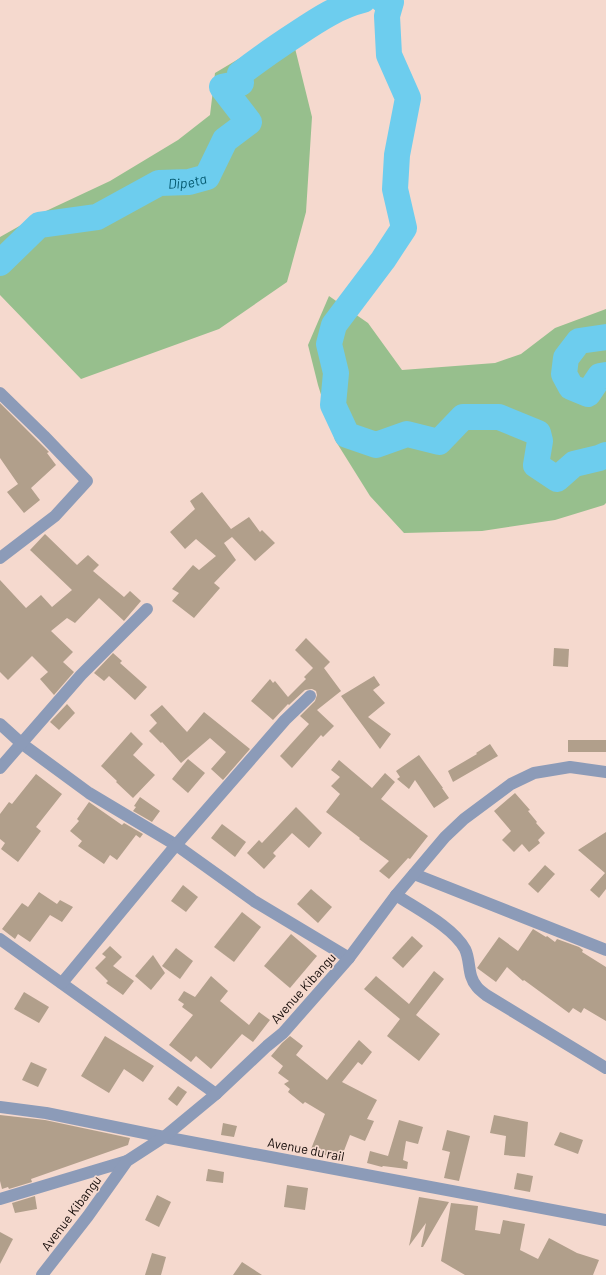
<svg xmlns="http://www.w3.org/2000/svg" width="606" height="1275" font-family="Barlow,sans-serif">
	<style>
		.green { fill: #97bf8d }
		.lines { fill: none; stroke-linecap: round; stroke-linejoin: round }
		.river { stroke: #6dcdee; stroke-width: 26 }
		.building { fill: #b19f8b }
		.street { stroke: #8c9bb8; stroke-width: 12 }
		.labels { text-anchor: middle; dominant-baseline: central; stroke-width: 3.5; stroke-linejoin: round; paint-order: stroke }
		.street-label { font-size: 13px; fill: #140b08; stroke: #f5d9ce }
		.water-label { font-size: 14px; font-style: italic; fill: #045970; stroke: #f5d9ce }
	</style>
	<rect width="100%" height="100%" fill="#f5d9ce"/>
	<g class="green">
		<polygon points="290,28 312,117 306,212 287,282 219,329 81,379 0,295 0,237 46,211 110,181 178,140 210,115 215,73"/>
		<polygon points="329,296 368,323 402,370 495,363 521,354 555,328 606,309 606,503 604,505 555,520 482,531 404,533 370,496 335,440 318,385 308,345"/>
	</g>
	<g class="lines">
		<g class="river">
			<polyline points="383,0 391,2 387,16 389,55 408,98 397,155 395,189 404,228 383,260 334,325 329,344 336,373 333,405 347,435 376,445 407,434 439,442 463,417 499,417 538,433 540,441 536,465 557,479 574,464 599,458 606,455"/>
			<path id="s1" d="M0 263 39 225 97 217 159 183 189 182 207 177 225 140 249 122 222 87 241 83 240 74C259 59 278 46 298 33 319 19 339 6 363 0"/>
			<polyline points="606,337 579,341 566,358 564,374 571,387 588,394 600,376 606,375"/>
		</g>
	</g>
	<g class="building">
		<polygon points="0,403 49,452 47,453 56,465 31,488 40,500 24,513 7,492 18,484 0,458"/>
		<polygon points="202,492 231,529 249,517 260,532 262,530 275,543 255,561 232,537 224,543 236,560 214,583 220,588 194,618 172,601 179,593 172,589 193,565 199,570 216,556 196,539 185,549 170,532 195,509 190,501"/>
		<polygon points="45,534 77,565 88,555 99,565 93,571 124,597 130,591 141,601 124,621 99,598 75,623 67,618 51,631 73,652 63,662 74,672 54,695 40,679 48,672 32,656 8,680 0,672 0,580 26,608 41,595 52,607 72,590 30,550"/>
		<polygon points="306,638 330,662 324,668 341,691 317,710 334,726 323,737 321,735 292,768 280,756 309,724 300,716 315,701 317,695 316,691 312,689 305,690 289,705 288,704 273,720 251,701 270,679 273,683 275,681 288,697 306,679 304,677 313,668 295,650"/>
		<polygon points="554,648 569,649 568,667 553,666"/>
		<polygon points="113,653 122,661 120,663 147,687 135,700 109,676 104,681 94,673"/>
		<polygon points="374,676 380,685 373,690 385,703 368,717 391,734 380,749 341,696"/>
		<polygon points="67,704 75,713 59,730 50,722"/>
		<polygon points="162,705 187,732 204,712 250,749 223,780 211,769 226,752 210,738 181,763 162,742 161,743 149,731 157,723 150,715"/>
		<polygon points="131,732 143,744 133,755 155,775 133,798 116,782 117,781 101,766"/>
		<rect x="568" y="740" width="38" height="12"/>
		<polygon points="490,744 498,756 453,782 448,771 477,754 476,753"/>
		<polygon points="419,755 443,788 442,788 449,798 434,808 415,780 409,789 397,779 400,777 396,771"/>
		<polygon points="188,759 205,773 188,793 172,779"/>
		<polygon points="339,760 372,788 385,773 395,782 381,799 428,836 410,859 408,858 389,879 379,871 389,861 359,839 360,838 326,812 340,794 331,786 340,777 331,770"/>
		<polygon points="36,774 62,794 36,827 41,831 18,862 1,849 5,843 0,839 0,814 9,802 12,804"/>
		<polygon points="515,793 530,810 528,811 537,822 536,823 545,833 538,840 540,843 529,852 522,844 514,852 502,840 511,831 494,811"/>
		<polygon points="140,797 160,811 152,822 133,811 136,807 134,806"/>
		<polygon points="89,802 122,825 124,823 143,834 140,838 136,835 117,860 110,855 104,864 78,846 82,841 70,831 79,821 77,819"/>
		<polygon points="296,807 322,833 309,848 292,833 273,853 276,856 264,869 247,853 259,840 262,843"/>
		<polygon points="222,824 246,842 235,857 211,838"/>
		<polygon points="606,832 606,889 599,898 590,890 605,873 578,850"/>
		<polygon points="545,865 555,874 538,893 528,884"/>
		<polygon points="183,885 198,897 186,912 171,901"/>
		<polygon points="311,889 332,907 318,923 297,904"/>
		<polygon points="39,892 57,904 60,900 73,907 62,922 50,915 30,942 18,934 15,939 2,929 22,903 28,907"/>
		<polygon points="242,912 261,927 234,962 214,947"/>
		<polygon points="533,929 546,937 547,936 555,942 557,939 579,947 583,950 582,952 606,967 606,1021 584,1008 581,1013 573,1008 569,1013 524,980 523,981 507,967 496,982 477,968 499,937 518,951"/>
		<polygon points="291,934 317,956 290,988 264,966"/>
		<polygon points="412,936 423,946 403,968 392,958"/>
		<polygon points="110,946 122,957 113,966 134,981 123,995 106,983 108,981 95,968 106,957 102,954"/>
		<polygon points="176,948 193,961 180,979 162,966"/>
		<polygon points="153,955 165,973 151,990 135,976"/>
		<polygon points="434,971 444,979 416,1015 440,1034 419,1061 387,1036 400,1019 364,989 376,976 409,1004"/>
		<polygon points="211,976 228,991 220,1001 249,1025 259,1012 270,1020 253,1042 242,1034 211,1069 196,1056 191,1062 169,1045 193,1015 182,1007 184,1004 178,1000 184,991 195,997"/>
		<polygon points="24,992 49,1007 39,1023 14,1009"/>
		<polygon points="105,1036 154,1066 143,1082 124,1069 109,1093 81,1076"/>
		<polygon points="290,1036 303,1046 296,1055 327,1080 359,1040 372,1052 362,1065 358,1062 342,1082 377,1100 367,1119 374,1121 365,1141 350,1135 342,1156 334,1153 332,1158 311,1149 325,1114 305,1102 303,1104 288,1092 290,1089 284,1084 289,1081 278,1073 283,1066 271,1056 282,1043"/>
		<polygon points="31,1062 47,1069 38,1087 22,1080"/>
		<polygon points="178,1086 187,1092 177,1106 168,1099"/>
		<polygon points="0,1115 45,1120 130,1138 128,1145 31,1179 32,1182 9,1189 8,1187 2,1189 0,1181"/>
		<polygon points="494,1115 528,1122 525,1157 504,1155 506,1136 490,1133"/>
		<polygon points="399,1120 423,1127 418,1144 406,1141 403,1160 408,1162 407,1169 383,1166 382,1167 367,1163 370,1151 388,1156"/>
		<polygon points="223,1123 237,1126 234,1137 221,1135"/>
		<polygon points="447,1130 470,1136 459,1181 444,1178 450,1152 442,1150"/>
		<polygon points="560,1132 583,1140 578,1154 554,1145"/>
		<polygon points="208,1169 224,1172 223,1183 206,1181"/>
		<polygon points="517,1173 533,1176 530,1192 514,1189"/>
		<polygon points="287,1185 308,1188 305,1210 284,1207"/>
		<polygon points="157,1195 171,1202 159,1227 145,1220"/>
		<polygon points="35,1196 37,1209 15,1213 12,1203"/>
		<polygon points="419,1197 449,1202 423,1247 421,1247 426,1223 409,1246"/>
		<polygon points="451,1203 478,1206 475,1230 500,1234 503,1220 525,1224 520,1250 538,1259 549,1238 577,1253 599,1260 593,1275 465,1275 441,1261"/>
		<polygon points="0,1232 13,1239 0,1264"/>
		<polygon points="152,1253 166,1257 161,1275 145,1275"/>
		<polygon points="242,1262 262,1275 233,1275"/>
	</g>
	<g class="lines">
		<g class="street">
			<polyline points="0,393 44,436 87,481 55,516 0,558"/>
			<polyline points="0,724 21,743 89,793 176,845 254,901 349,958"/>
			<polyline points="0,768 81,675 147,609"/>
			<polyline points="414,874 606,950"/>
			<path d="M396 895C417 909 453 927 465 949 471 961 467 976 477 987 479 990 483 992 486 995L606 1068"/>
			<polyline points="0,939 216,1094"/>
			<polyline points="62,983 176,845 285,720 310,696"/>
			<polyline points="0,1107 46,1113 164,1137 606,1220"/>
			<polyline points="0,1199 127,1161"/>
			<polyline points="42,1275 88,1216 127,1161 164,1137 216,1094 267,1046 283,1033 349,958 396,895 445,837 464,819 511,784 534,773 570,767 606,772"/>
		</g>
	</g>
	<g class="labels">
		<g class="street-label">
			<text transform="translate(303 988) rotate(-48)">Avenue Kibangu</text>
			<text transform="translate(306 1149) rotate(11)">Avenue du rail</text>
			<text transform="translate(71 1213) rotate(-53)">Avenue Kibangu</text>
		</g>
		<g class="water-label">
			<text stroke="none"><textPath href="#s1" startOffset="212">Dipeta</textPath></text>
		</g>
	</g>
</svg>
